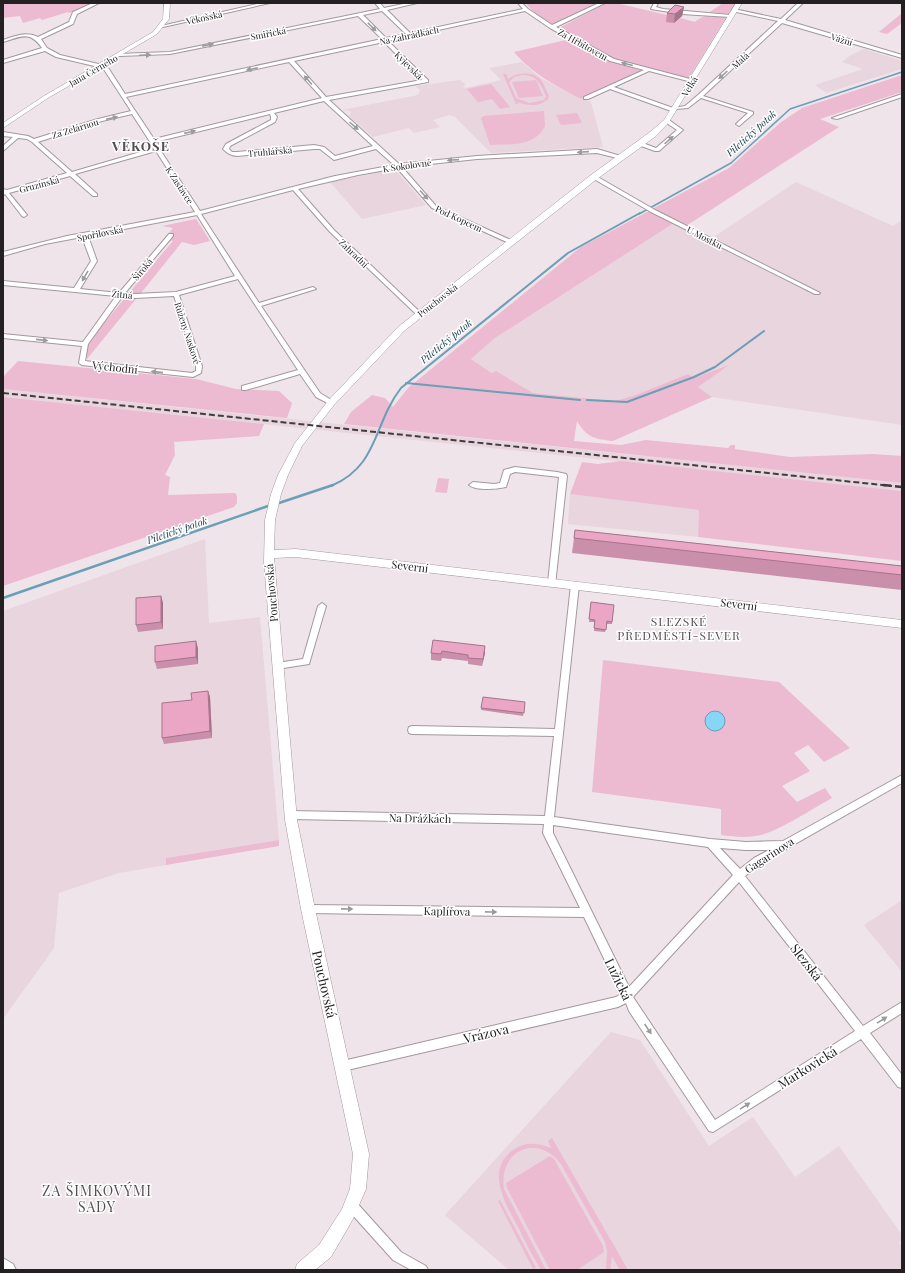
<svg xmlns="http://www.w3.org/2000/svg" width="905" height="1273" font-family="'Playfair Display',serif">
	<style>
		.built { fill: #e8d5dd }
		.green { fill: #ecbad1; fill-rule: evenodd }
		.water { fill: #87d5f7; stroke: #699fb7 }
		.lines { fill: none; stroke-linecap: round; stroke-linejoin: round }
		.stream-far2 { stroke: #699fb7; stroke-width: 1.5 }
		.stream-far1 { stroke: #699fb7; stroke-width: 2 }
		.stream { stroke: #699fb7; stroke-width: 2.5 }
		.street-casing { stroke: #a3989d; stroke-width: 2 }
		.secondary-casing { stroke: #a3989d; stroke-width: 1 }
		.primary-casing { stroke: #a3989d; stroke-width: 2 }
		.street { fill: #fff; fill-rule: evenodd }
		.secondary { fill: #fff; fill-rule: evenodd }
		.primary { fill: #fff; fill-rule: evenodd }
		.rail-far1 { stroke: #413c3e; stroke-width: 2; stroke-dasharray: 6 3; stroke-linecap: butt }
		.rail { stroke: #413c3e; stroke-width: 2.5; stroke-dasharray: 8 4; stroke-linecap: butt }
		.wall { fill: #ca8faa }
		.shaded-wall { fill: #a4748b }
		.building { fill: #eba6c6; stroke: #a4748b }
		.oneway { fill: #9c9b9c }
		.labels { text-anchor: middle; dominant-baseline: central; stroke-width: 3; stroke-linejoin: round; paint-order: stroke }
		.far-street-label { font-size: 9px; fill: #242022; stroke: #fff }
		.far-water-label { font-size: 10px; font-style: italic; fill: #1e4251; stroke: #fff }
		.street-label { font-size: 11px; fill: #242022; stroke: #fff }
		.neighbourhood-label { font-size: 12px; letter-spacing: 1px; fill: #564d51; stroke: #fff }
		.far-district-label { font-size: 13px; font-weight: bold; letter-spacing: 1px; fill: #564d51; stroke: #fff }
		.near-street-label { font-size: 13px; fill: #242022; stroke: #fff }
		.near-neighbourhood-label { font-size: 14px; letter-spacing: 1px; fill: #564d51; stroke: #fff }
	</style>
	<rect width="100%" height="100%" fill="#efe4e9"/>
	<g class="built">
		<polygon points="864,49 902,61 902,69 826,93 815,85 863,69 842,62 851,55"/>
		<polygon points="522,62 541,78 581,99 583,98 591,102 603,147 491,153 455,117 449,115 433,120 440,127 431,129 414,133 409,128 373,137 349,116 351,112 350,111 342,110 418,95 420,90 415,86 460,80 466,85 463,86 465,88 501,80 489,68"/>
		<polygon points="390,170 397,172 426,205 362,219 330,182"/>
		<polygon points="796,182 893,226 902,220 902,425 712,397 698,387 727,366 694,378 688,374 633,396 615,401 533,393 496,371 493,373 471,359 495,338 674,223 708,241"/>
		<polygon points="3,389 902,483 902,491 3,397"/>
		<polygon points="570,494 699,510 698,537 568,524"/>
		<polygon points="205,539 209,623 260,617 279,840 166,858 166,865 119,873 59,893 54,948 3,1019 3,611"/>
		<polygon points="902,900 902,972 864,925"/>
		<polygon points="611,1032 640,1040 709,1146 753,1117 795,1177 839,1146 902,1235 902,1240 899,1243 902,1247 902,1270 509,1270 445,1215"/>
	</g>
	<g class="green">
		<polygon points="3,3 93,3 70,13 68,12 42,20 40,18 23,23 20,16 3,18"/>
		<polygon points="525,3 600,3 566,21 551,24 539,17"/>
		<path d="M607 3H616L671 16 674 23 680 18 695 22C704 13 715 16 726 17L689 78H685L613 59 557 29Z"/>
		<polygon points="723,3 736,3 729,14 710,12"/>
		<polygon points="902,13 902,23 887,34 879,32"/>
		<path d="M570 39 613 62 643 71 581 99C555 85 534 75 514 52Z"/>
		<path d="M503 74H506L508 79C516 73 531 71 539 78 544 82 546 91 549 96L548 99C540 107 527 106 518 102V104H516ZM522 75C537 75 540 83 546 96L544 100 529 103 516 98 509 82 514 77Z"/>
		<polygon points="902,75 902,92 820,119 839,127 686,226 652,209 729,168 780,123 802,108"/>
		<polygon points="536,80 543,96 519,98 512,82"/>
		<polygon points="491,84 510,107 500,109 492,99 478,102 467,89"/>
		<path d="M544 111 545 126C535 147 510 144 490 145L481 118 484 116Z"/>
		<polygon points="577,113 582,123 561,125 556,115"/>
		<path d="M649 211 674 223 495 338 471 359 492 373 496 371 533 393 615 401 633 396 688 374 694 378 729 365 698 387 712 397 613 441C595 439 587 438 577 421L574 441 621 445 646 440 728 448 731 445H735V449L790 457 873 454 902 456V483L344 424 351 412 372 395 385 398 393 407 408 388 571 255 581 247Z"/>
		<polygon points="196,219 210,241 194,245 182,242 141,293 129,293 173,241 164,239 173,228 162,226"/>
		<polygon points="124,299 136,299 87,359 86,345"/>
		<polygon points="18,361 196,379 236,389 279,391 292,403 287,418 3,389 3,377"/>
		<polygon points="3,397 264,424 259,436 174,442 175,455 165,475 170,477 168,495 235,493 237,496 237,503 234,507 3,586"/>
		<polygon points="621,461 902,491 902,561 698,537 699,510 570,494 582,462 598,464"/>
		<polygon points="438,478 449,479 447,493 435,492"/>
		<path d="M603 660 779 682 850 748 824 762 808 745 794 753 810 771 782 786 797 802 825 788 832 798C814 808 780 830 761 835 748 838 735 837 721 835V809L592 792Z"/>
		<polygon points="279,840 279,846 166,865 166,858"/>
		<path d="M552 1138 628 1270H620L612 1256 610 1270H606L607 1251 605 1242 561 1164C537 1132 498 1151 504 1189L546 1270H541C533 1257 526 1243 519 1229 507 1206 484 1171 513 1150 525 1141 538 1143 551 1148L548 1141Z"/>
		<polygon points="550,1156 554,1159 603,1246 604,1252 577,1270 550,1270 507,1188 506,1183"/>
		<polygon points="500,1200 536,1268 533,1269 498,1201"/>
	</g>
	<circle class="water" cx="715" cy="721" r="10"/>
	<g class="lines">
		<polyline class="stream-far2" points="639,214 731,163 790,109 902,72"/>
		<g class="stream-far1">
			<polyline points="406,383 580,400"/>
			<polyline points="587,400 627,402 694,377 715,367 764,331"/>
			<path d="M331 486C379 466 373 424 401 388L568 253 640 213"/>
		</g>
		<g class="stream">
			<polyline points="276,504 333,485"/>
			<polyline points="3,598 271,505"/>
		</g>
		<g class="street-casing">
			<g id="street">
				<path d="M93 3H99L77 14 73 24 41 39 47 48 60 55 107 66 125 94 382 39 358 16 170 54 120 56H118V54L170 52 380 9 375 3H380L384 8 408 3H417L387 10 410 33 523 9 518 3H522L528 9 552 25 599 3H605L556 27 614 59 694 80V81L692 82 649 71 614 87 673 108 685 106 698 95 778 21 732 11V10L734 9 781 19 798 3H803L785 20 902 55V58L782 23 703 96 753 112V114L739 126 736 124 737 123 748 113 701 98 688 108 676 109 674 112 610 89 588 99H584V97L644 70 610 61 550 28 525 11 388 41 428 80V82L329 100 399 164 477 156 597 149 624 157 621 159 597 153 477 159 402 167 436 206 513 241V243L511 244 432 208 397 168 358 175 298 189 334 230 421 313V315H417L330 232 293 190 201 214 259 303 313 287 316 289 261 306 320 393 333 401 334 403 331 405 316 397 300 374 246 390H242V386L298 370 238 279 179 295 202 366 201 373 193 377 82 365 79 363 82 346 3 338V334L83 342 116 296 3 285V281L74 288 91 261 82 237 45 244 3 256V252L67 236 195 212 156 151 75 174 97 194V196H93L70 176 9 193 27 215 24 217 22 216 5 194 3 195V189L7 190 67 173 32 142 27 139 18 138 3 151V146L13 137 3 136V132L28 136 34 139 98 119 131 111 103 68 56 57 45 51 3 63V60L42 48C29 30 21 37 3 42V40C15 36 27 31 38 37L69 22 73 12ZM382 11 406 34 386 38 363 15ZM384 42 422 80 326 97 294 61ZM289 62 322 98 154 139 126 97ZM324 101 373 146 335 156 324 147 314 145 237 152H232L229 149 230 146 275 122 277 117 274 113ZM132 114 154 148 72 172 38 142 102 121ZM270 114 271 117V120L226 144 223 149C228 154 231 155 237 156L314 149H320L334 160 376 149 394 165 335 176 200 211 155 142ZM197 215 235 276 176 292 135 294 125 293 173 236V234H169L119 293 80 289 97 261 88 236ZM174 296 196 366V371L192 373 85 361 88 344 122 297 135 298Z"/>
				<polygon points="262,3 270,3 163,27 161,26"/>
				<polygon points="654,3 658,3 656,7 663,9 730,15 732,16 730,17 682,14 651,9"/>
				<polygon points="902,94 902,97 837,119 832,118"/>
				<polygon points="665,120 669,120 683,130 659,151 655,151 638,145 638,143 640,142 656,148 677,130 665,122"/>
				<polygon points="592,176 596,176 655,210 820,293 819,294 815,294 651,212 592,178"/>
				<path d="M515 467 557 472 566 474 567 476 555 585 552 586 548 583 559 477 515 472 510 474 506 487C497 489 476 491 469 485L473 482 494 484 500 483 504 470Z"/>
				<path d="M575 582 579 585 554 817 710 839 746 842 783 841 902 775V783L760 864 745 876 863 1026 902 1002V1013L870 1033 902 1075V1088L898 1087 861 1039 713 1132 709 1131 629 1011 626 1003 618 1007 343 1071 339 1070 338 1066 339 1062 343 1061 616 997 621 994 584 917 308 913 305 912 303 909 305 906 308 905 580 908 543 833 544 824 291 819 288 818 286 815 288 812 291 811 545 816 554 736 412 734 409 733 408 730 409 727 412 726 555 729 571 585ZM553 825 708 847 733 875 629 987 553 833ZM720 848 746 850H769L754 858 740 869ZM739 882 855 1031 715 1120 633 997Z"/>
				<polygon points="322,603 326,606 309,664 277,669 274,668 273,666 274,664 277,663 303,659 318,606"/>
				<polygon points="352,1200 356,1202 401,1252 426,1266 428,1270 411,1270 393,1260 348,1210 346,1206 348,1202"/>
			</g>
		</g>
		<g class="secondary-casing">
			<g id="secondary">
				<polygon points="164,3 170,3 169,19 157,34 48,98 3,128 3,123 44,96 153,32 163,19"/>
				<polygon points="736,3 742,3 669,122 656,136 597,179 404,331 334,405 302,446 288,475 281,494 275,520 274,550 296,549 902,620 902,628 296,557 274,558 297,820 315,909 369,1154 366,1189 353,1219 331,1257 315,1270 295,1270 297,1264 319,1245 342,1209 350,1189 353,1154 301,909 285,820 264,562 265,520 271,494 278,475 295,443 328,401 398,327 591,175 650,132 664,120"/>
			</g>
		</g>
		<g class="primary-casing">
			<polygon id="primary" points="3,1258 13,1264 16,1270 3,1270"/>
		</g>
		<use href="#street" class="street"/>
		<use href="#secondary" class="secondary"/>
		<use href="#primary" class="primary"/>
		<polyline class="rail-far1" points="3,393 892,486"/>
		<polyline class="rail" points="883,485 902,487"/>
	</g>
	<g class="wall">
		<polygon points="684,7 682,16 674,23 666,22 667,13"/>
		<polygon points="575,530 902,566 902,590 572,553"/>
		<polygon points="161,596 163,603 163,629 138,632 136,625"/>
		<polygon points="591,602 614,605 612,624 606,624 605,632 594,631 595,622 589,622"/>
		<polygon points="485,646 485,653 482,666 468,664 468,661 442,658 441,661 431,660 431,653"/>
		<polygon points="198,648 198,664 157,669 155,662"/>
		<polygon points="208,691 210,697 212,738 164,744 162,738"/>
		<polygon points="525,702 523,716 481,710 481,708"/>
	</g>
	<g class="shaded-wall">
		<polygon points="684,7 682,16 674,23 675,14"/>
		<polygon points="161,596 163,603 163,629 161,622"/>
		<polygon points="196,641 198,648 198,664 196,657"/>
		<polygon points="485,646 485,653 482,666 483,659"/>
		<polygon points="208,691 210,697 212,738 210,731"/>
	</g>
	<g class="building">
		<polygon points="675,5 684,7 675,14 667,13"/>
		<polygon points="575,530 902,566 902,575 574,538"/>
		<polygon points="161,596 161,622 136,625 136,598"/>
		<polygon points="591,602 614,605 612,622 607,621 606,630 594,628 595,620 589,619"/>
		<polygon points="433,640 485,646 483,659 468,658 468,655 442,651 441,654 431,653"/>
		<polygon points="196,641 196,657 155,662 155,646"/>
		<polygon points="208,691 210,731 162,738 162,703 192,700 191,693"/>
		<polygon points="483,697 525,702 524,713 481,708"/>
	</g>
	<defs><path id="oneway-solid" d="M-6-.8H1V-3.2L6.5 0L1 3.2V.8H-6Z"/></defs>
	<g class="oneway">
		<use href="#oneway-solid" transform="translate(372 27) rotate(45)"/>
		<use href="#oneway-solid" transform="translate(208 45) rotate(-11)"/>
		<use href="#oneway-solid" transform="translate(145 55) rotate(-2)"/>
		<use href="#oneway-solid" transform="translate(627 64) rotate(-165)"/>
		<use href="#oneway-solid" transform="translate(252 69) rotate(168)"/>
		<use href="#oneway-solid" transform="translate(723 75) rotate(138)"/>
		<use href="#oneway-solid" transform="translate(308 80) rotate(-132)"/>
		<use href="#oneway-solid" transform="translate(112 118) rotate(-13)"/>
		<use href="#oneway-solid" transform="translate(354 126) rotate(42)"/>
		<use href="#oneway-solid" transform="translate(190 132) rotate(-13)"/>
		<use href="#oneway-solid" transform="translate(669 140) rotate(-42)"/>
		<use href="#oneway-solid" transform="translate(583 152) rotate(176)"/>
		<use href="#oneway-solid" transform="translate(453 160) rotate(176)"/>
		<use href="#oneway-solid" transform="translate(424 195) rotate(48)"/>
		<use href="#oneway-solid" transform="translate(85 276) rotate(120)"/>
		<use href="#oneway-solid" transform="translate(42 340) rotate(6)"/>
		<use href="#oneway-solid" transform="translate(157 372) rotate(-174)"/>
		<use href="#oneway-solid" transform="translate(347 909) rotate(1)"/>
		<use href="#oneway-solid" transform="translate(491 912) rotate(1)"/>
		<use href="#oneway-solid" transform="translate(882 1020) rotate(-32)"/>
		<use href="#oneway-solid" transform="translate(648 1029) rotate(56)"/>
		<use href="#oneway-solid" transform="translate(745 1106) rotate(-32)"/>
	</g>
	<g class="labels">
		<g class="far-street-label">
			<text transform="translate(204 17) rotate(-12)">Věkošská</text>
			<text transform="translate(268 33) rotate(-11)">Smiřická</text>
			<text transform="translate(409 35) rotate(-12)">Na Zahrádkách</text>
			<text transform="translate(842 39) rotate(17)">Vážní</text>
			<text transform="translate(583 44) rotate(29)">Za Hřbitovem</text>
			<text transform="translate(740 60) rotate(-42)">Malá</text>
			<text transform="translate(409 65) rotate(45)">Kyjevská</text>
			<text transform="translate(93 70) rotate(-30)">Jana Černého</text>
			<text transform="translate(689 86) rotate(-59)">Velká</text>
			<text transform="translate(75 128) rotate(-17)">Za Zelárnou</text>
			<text transform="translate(270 151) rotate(-5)">Truhlářská</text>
			<text transform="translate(407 165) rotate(-8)">K Sokolovně</text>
			<text transform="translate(39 184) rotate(-15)">Gruzínská</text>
			<text transform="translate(180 185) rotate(57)">K Zastávce</text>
			<text transform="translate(459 218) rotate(25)">Pod Kopcem</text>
			<text transform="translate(100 233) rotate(-11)">Spořilovská</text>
			<text transform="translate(705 237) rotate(27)">U Mostku</text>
			<text transform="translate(354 253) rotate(44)">Zahradní</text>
			<text transform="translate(142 269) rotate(-50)">Široká</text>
			<text transform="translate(122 294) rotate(5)">Žitná</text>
			<text transform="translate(437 300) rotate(-38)">Pouchovská</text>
			<text transform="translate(188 333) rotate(72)">Růženy Naskové</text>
		</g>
		<g class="far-water-label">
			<text transform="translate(751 133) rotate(-42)">Piletický potok</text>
			<text transform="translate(446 341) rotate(-39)">Piletický potok</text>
			<text transform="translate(177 530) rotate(-19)">Piletický potok</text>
		</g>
		<g class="street-label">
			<text transform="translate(115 367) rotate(6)">Východní</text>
			<text transform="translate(410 566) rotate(7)">Severní</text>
			<text transform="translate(271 593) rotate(-95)">Pouchovská</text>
			<text transform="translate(739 604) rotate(7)">Severní</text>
			<text transform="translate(420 818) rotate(1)">Na Drážkách</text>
			<text transform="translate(769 855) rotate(-33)">Gagarinova</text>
			<text transform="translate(447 911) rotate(1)">Kaplířova</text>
		</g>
		<g class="neighbourhood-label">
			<text x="679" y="621">SLEZSKÉ<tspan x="679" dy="14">PŘEDMĚSTÍ-SEVER</tspan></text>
		</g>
		<g class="far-district-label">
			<text x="141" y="145">VĚKOŠE</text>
		</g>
		<g class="near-street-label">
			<text transform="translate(807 962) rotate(52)">Slezská</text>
			<text transform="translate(619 979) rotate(64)">Lužická</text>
			<text transform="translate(325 984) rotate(77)">Pouchovská</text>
			<text transform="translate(486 1033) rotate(-13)">Vrázova</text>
			<text transform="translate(807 1067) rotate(-32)">Markovická</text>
		</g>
		<g class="near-neighbourhood-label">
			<text x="97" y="1190">ZA ŠIMKOVÝMI<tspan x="97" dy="16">SADY</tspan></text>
		</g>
	</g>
	<rect width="905" height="1273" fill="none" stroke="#242022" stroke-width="8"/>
</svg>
